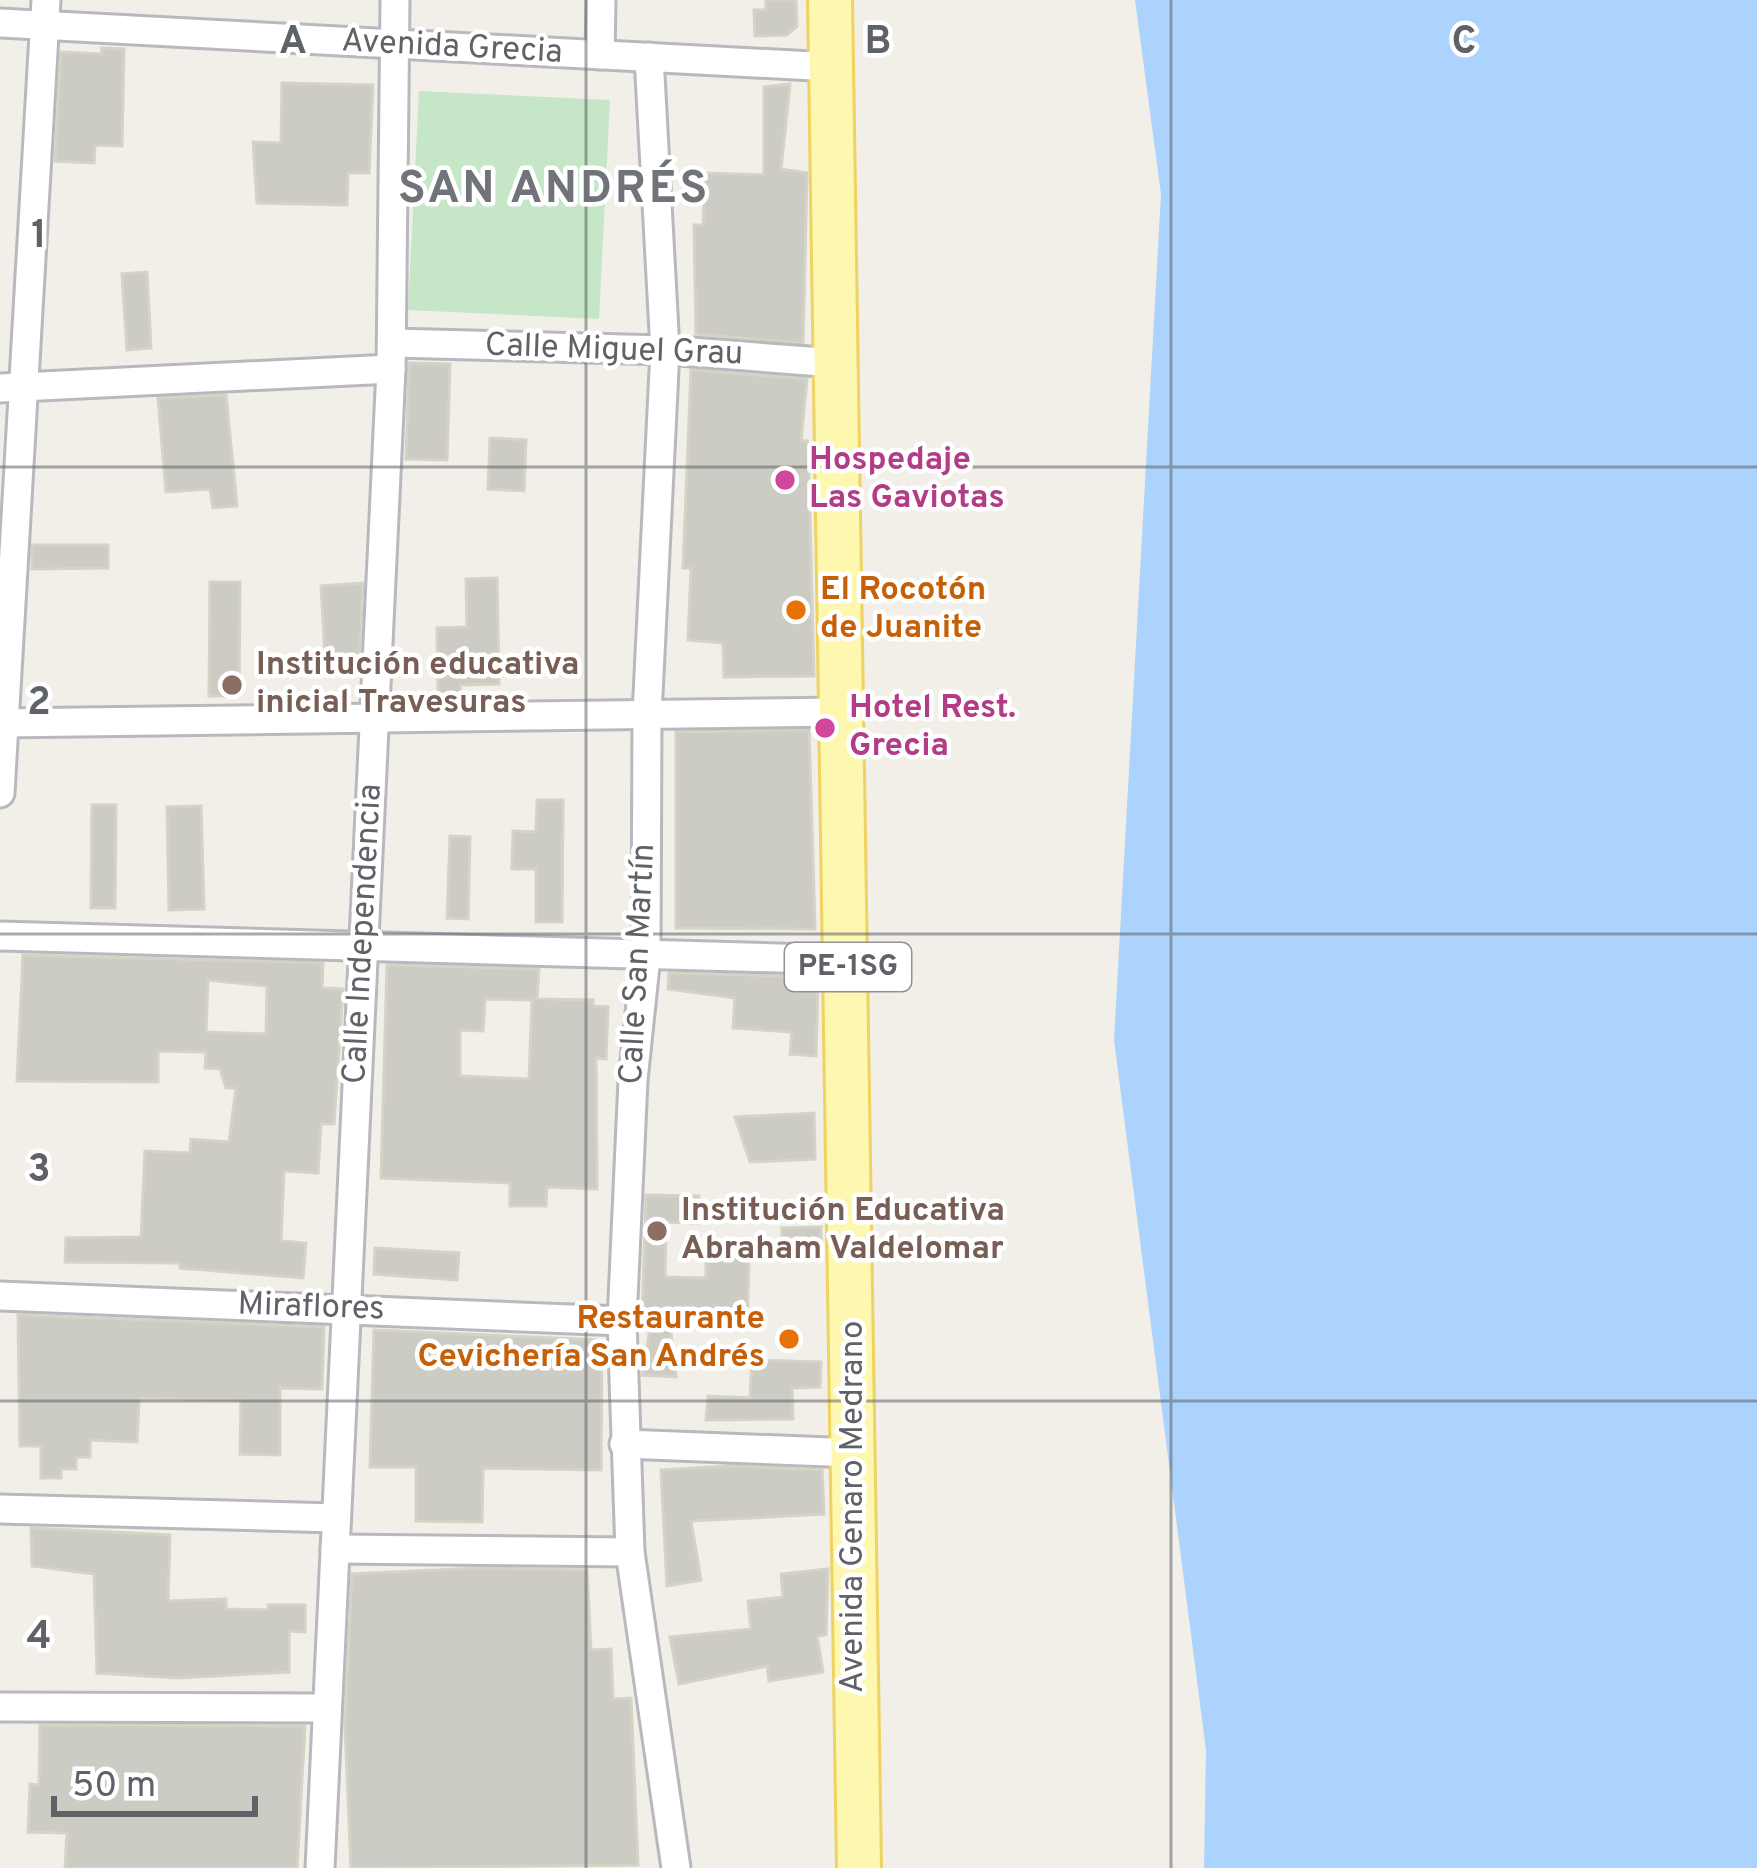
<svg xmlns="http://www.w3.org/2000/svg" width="1757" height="1868" font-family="Overpass,sans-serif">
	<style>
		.green { fill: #c5e7c8 }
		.water { fill: #abd3fd }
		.building { fill: #cccbc4; stroke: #d5d2c6; stroke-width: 3; fill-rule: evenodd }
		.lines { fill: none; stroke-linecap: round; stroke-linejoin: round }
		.minor-casing { stroke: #b8b9be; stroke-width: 33 }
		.primary-casing { stroke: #efd362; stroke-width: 48 }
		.minor { stroke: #fff; stroke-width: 27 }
		.primary { stroke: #fdf7b0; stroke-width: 42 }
		.grid { fill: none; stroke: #5f6267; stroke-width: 3; stroke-opacity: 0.55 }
		.hotel-dot { fill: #d1479c; stroke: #fff; stroke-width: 4.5 }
		.food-dot { fill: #e8710a; stroke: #fff; stroke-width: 4.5 }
		.education-dot { fill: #8d6e63; stroke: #fff; stroke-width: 4.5 }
		.labels { text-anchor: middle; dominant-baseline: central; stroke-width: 9; stroke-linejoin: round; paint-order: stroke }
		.shield { fill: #fff; stroke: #8f9195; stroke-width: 3 }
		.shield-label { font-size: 30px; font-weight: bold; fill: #5f6267 }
		.street-label { font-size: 33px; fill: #5f6267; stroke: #fff }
		.hotel-label { font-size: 33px; font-weight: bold; fill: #b23c85; stroke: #fff; text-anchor: start }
		.food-label { font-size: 33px; font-weight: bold; fill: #c56008; stroke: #fff; text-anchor: start }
		.education-label { font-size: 33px; font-weight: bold; fill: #785e54; stroke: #fff; text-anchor: start }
		.district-label { font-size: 45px; font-weight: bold; letter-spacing: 3px; fill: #707479; stroke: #fff }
		.grid-label { font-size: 39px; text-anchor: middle; font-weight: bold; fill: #5f6267; stroke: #fff; stroke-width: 9; stroke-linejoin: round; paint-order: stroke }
	</style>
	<rect width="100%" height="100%" fill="#f1efe8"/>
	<polygon class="green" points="419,91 610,100 599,319 408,310"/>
	<polygon class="water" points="1135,0 1757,0 1757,1868 1204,1868 1206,1750 1114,1040 1161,194"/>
	<g class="building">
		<polygon points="766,0 796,0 797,26 787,35 755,36 754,10 766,10"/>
		<polygon points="102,48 124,49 122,146 95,145 94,163 55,161 61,52 102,54"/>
		<polygon points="282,83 373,85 369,173 348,173 347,205 257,203 253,142 281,143"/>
		<polygon points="790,84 781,169 807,173 803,343 696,334 694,225 703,225 705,173 764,175 764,87"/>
		<polygon points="147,272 151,348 127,350 122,274"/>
		<polygon points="409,363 450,364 447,460 406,459"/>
		<polygon points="691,370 807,379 801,441 808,441 814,676 724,677 723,643 688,640 691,568 683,568"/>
		<polygon points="226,395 237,506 213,508 210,489 166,492 158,398"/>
		<polygon points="490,438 526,440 524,491 488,489"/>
		<polygon points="32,545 108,545 108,568 32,569"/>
		<polygon points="497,578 499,684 460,685 461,699 438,699 437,628 467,627 466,579"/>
		<polygon points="210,582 240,582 239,696 209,696"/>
		<polygon points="363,583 359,672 326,673 321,586"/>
		<polygon points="809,730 815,929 676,928 676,732"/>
		<polygon points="537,800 563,800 562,922 536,922 536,869 512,869 513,831 536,832"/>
		<polygon points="92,805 116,805 115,908 91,908"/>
		<polygon points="201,806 204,909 169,910 167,807"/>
		<polygon points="450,836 470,837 468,919 447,918"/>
		<path d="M23 955 323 963 322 988 343 989 334 1124H321L318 1173 284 1171 281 1241 306 1243 303 1278 180 1268V1263L65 1262 66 1238 141 1237 145 1151 190 1153 191 1139 229 1142 236 1088H226L220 1069 205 1068 206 1052 158 1051V1082L17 1081ZM208 980 267 986 266 1034 206 1032Z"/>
		<path d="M387 965 539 969 537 999 593 1000V1006L608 1007 606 1059 596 1058 597 1189 547 1187 546 1206H510V1183L381 1178ZM485 999 532 1000 529 1079 460 1076V1030L483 1031Z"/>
		<polygon points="669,973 818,977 816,1056 790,1054 792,1032 733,1028 735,998 668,989"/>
		<polygon points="814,1113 815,1159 750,1162 735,1117"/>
		<polygon points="646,1195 699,1196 698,1224 666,1222 665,1277 706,1278 706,1256 749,1256 747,1326 670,1324 676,1377 642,1375 651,1323 642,1323"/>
		<polygon points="821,1227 821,1257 782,1257 782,1228"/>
		<polygon points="375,1248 459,1253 457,1280 374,1274"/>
		<polygon points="18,1315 324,1327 322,1389 280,1388 280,1455 240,1454 241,1400 139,1398 137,1442 90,1440 90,1457 76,1457 76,1469 61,1469 61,1478 41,1478 41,1446 20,1446"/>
		<polygon points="374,1330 602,1340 601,1470 483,1468 482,1522 416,1521 416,1467 370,1467"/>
		<polygon points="752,1360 821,1362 820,1387 792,1388 793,1419 706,1420 708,1396 750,1398"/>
		<polygon points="730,1466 822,1470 824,1514 691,1521 701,1580 667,1586 661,1470"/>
		<polygon points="31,1528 170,1535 168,1601 226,1599 226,1609 268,1610 268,1605 305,1605 305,1632 289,1631 289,1672 179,1678 97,1673 94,1574 32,1566"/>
		<polygon points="480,1568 587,1570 591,1650 611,1649 613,1699 631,1698 638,1865 351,1868 345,1726 352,1574"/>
		<polygon points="828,1569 826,1635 817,1636 823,1672 769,1681 767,1666 679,1684 670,1637 751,1629 748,1601 783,1597 781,1574"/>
		<polygon points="40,1725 305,1726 297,1868 65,1868 67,1833 28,1832 30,1784 39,1785"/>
	</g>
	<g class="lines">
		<g class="minor-casing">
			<g id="minor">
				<polyline points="0,23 832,67"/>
				<polyline points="600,55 601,0"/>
				<polyline points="649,57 665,350 647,715 646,956 633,1080 622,1321 630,1552 676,1868"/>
				<polyline points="392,343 665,350 835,363"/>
				<polyline points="0,388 391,369"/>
				<polyline points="0,723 841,712"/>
				<polyline points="0,793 46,0"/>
				<polyline points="0,936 848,960"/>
				<polyline points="0,1296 622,1321"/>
				<polyline points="624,1444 855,1453"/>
				<polyline points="0,1509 336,1518"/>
				<polyline points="335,1549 630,1552"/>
				<polyline points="0,1707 327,1708"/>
				<polyline points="320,1868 391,369 395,0"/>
			</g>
		</g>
		<g class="primary-casing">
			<polyline id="primary" points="830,0 859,1868"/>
		</g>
		<use href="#minor" class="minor"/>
		<use href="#primary" class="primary"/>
	</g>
	<path class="grid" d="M586 0V1868M1171 0V1868M0 467H1757M0 934H1757M0 1401H1757"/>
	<g class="hotel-dot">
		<circle cx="785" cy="480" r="12"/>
		<circle cx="825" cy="728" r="12"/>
	</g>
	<g class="food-dot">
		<circle cx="796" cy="610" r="12"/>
		<circle cx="789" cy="1339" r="12"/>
	</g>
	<g class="education-dot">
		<circle cx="232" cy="685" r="12"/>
		<circle cx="657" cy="1231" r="12"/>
	</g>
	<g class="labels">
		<rect class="shield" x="785" y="943" width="126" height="48" rx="9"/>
		<g class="shield-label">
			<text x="848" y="967">PE-1SG</text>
		</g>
		<g class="street-label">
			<text transform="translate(452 48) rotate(3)">Avenida Grecia</text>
			<text transform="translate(614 351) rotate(2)">Calle Miguel Grau</text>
			<text transform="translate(364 934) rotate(-87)">Calle Independencia</text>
			<text transform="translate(639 964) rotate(-87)">Calle San Martín</text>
			<text transform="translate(311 1308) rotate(2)">Miraflores</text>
			<text transform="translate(854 1507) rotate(-90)">Avenida Genaro Medrano</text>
		</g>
		<g class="hotel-label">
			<text x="809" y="461">Hospedaje<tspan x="809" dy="38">Las Gaviotas</tspan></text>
			<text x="849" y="709">Hotel Rest.<tspan x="849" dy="38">Grecia</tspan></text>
		</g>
		<g class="food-label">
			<text x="820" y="591">El Rocotón<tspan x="820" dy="38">de Juanite</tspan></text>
			<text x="765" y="1320" text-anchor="end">Restaurante<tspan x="765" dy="38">Cevichería San Andrés</tspan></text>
		</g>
		<g class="education-label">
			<text x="256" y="666">Institución educativa<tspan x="256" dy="38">inicial Travesuras</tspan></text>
			<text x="681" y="1212">Institución Educativa<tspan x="681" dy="38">Abraham Valdelomar</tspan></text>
		</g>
		<g class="district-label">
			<text x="554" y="190">SAN ANDRÉS</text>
		</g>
	</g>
	<g class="grid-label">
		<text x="293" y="53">A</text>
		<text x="878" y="53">B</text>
		<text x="1464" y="53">C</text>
		<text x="39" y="247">1</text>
		<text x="39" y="714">2</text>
		<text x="39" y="1181">3</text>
		<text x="39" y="1648">4</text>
	</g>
	<path d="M54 1796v18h201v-18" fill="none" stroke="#5f6267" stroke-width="6"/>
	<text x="72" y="1796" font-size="36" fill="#5f6267" stroke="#ffffff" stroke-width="9" paint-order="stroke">50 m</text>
</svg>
